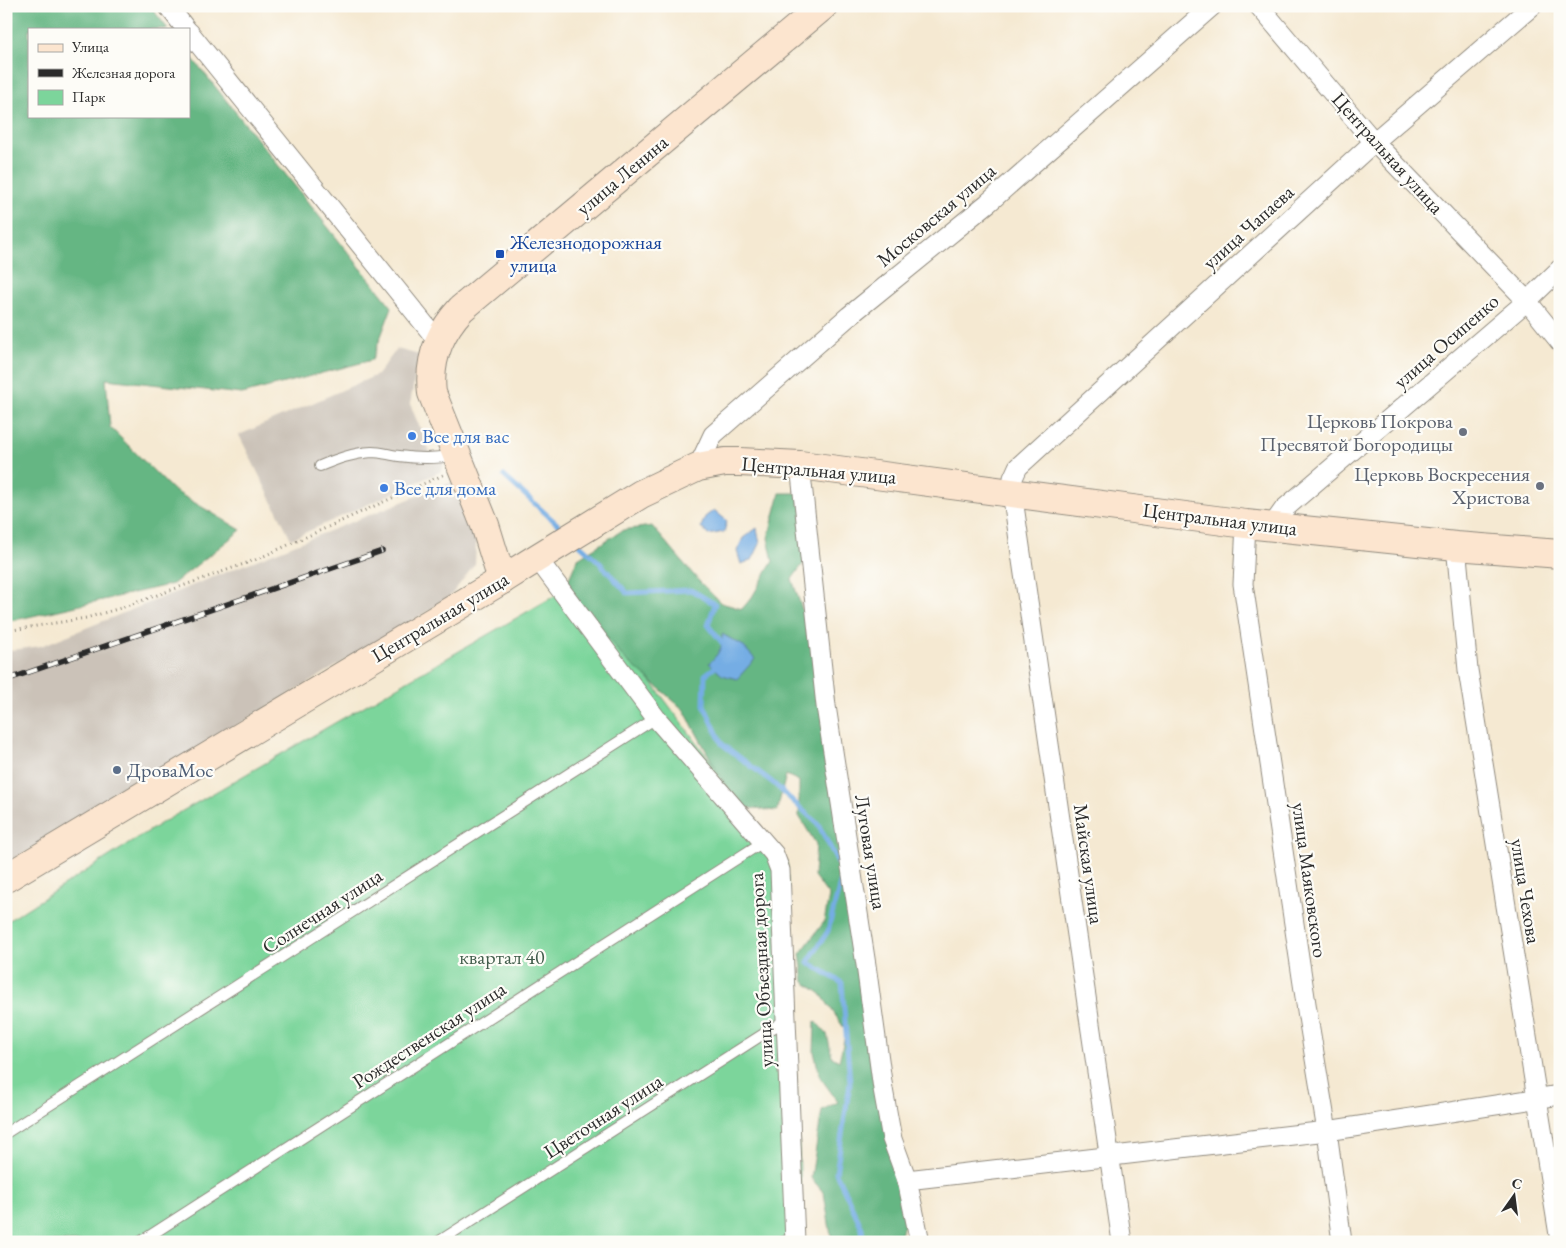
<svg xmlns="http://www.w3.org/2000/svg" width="1566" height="1248" font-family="'EB Garamond',serif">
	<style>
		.industrial { fill: #cbc2b8 }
		.green { fill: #7cd59b; stroke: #548063 }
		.forest { fill: #65b683; stroke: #487057 }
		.water { fill: #74ade4; stroke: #506c88 }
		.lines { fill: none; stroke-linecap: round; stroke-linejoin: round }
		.stream { stroke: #74ade4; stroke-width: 5 }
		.lane-casing { stroke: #908a7e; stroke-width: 12 }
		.street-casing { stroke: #908a7e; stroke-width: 21 }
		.secondary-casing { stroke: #908a7e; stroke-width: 30 }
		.path { stroke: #908a7e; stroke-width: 3; stroke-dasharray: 1 4; stroke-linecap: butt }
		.lane { stroke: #fff; stroke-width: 10 }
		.street { stroke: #fff; stroke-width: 19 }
		.secondary { stroke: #fce5cf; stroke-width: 28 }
		.rail-casing { stroke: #2b2b2b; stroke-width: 5.5 }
		.rail { stroke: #fdfcf7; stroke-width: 4; stroke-dasharray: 11; stroke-linecap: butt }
		.transit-dot { fill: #1a4fb4; stroke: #fdfcf7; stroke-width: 2 }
		.worship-dot { fill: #6b7280; stroke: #fdfcf7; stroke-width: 2 }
		.shop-dot { fill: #3f7fe0; stroke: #fdfcf7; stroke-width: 2 }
		.service-dot { fill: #5c6f8a; stroke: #fdfcf7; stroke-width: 2 }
		.labels { text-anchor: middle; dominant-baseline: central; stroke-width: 4.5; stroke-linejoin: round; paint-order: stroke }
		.street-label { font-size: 20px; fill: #2b2b2b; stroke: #fdfcf7 }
		.transit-label { font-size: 20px; fill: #164399; stroke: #fdfcf7; text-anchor: start }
		.worship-label { font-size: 20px; fill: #5b616d; stroke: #fdfcf7; text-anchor: end }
		.shop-label { font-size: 20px; fill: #366cbe; stroke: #fdfcf7; text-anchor: start }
		.service-label { font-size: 20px; fill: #4e5e75; stroke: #fdfcf7; text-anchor: start }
		.park-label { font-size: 20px; fill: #435e4d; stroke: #fdfcf7 }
	</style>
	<rect width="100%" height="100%" fill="#fdfcf7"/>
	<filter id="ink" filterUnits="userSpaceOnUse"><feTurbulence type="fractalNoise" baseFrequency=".02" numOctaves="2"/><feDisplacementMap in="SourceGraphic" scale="10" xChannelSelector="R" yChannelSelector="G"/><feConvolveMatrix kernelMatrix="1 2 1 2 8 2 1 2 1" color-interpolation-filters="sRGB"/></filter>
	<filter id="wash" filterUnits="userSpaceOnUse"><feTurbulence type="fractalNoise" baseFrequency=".0096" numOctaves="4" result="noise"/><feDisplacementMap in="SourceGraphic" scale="20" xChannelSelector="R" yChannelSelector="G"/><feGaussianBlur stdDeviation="1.12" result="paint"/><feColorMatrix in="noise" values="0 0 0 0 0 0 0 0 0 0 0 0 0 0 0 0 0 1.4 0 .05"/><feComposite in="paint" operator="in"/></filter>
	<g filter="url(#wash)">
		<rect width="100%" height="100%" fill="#f5e9d2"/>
		<g class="industrial">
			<polygon points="397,349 419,355 410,404 430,452 445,456 442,471 291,539 239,435 377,375"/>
			<polygon points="457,480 477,521 475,564 448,599 6,864 6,651 41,646"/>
		</g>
		<polygon class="green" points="577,583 787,863 803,1242 6,1242 6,922 160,824"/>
		<g class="forest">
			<polygon points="6,6 150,6 168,29 29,29 29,116 189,116 189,54 392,307 372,360 242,394 106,379 110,427 173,490 241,530 173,584 6,622"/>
			<polygon points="780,493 811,493 814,549 792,579 806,621 826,643 861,968 912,1211 897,1239 899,1242 832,1242 824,1193 811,1178 822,1110 838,1102 820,1077 814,1052 815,1021 827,1034 832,1057 839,1061 846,1031 821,994 804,982 800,954 824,922 829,896 814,876 816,844 799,816 799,781 786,775 777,811 740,807 716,769 684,710 622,656 566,585 578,558 623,530 652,526 698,580 721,603 742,609 752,597 773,561 768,538"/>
		</g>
		<g class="water">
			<polygon points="714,510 727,521 724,532 708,535 701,527 705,517"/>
			<polygon points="757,528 760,544 752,560 741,564 737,551 743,538"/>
			<path d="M722 634 742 645 755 659 737 679 722 675 709 663C719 654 723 647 722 634Z"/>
		</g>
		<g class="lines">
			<g class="stream">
				<polyline points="504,476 565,531"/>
				<polyline points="578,543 598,561 627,593 691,590 715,604 708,625 727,649"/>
				<polyline points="718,665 705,675 704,705 722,744 772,782 818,824 843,872 828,931 808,962 842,983 850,1083 836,1173 862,1228 863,1242"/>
			</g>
		</g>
	</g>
	<g filter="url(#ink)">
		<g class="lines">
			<g class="lane-casing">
				<g id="lane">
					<path d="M320 466C337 459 353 453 372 452 381 452 390 455 399 456 419 459 437 459 456 455"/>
					<polyline points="6,1133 656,718"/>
					<polyline points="140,1242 763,842"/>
					<polyline points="438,1242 787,1019"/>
					<polyline points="782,1242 795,1239"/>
				</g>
			</g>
			<g class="street-casing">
				<g id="street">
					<polyline points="168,6 186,29"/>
					<polyline points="1259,6 1374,142 1527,301 1560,342"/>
					<polyline points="189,32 438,341"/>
					<polyline points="800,465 826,706 866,965 883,1089 892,1139 907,1180 920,1242"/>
					<polyline points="698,467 713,435 849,316 988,203 1212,6"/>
					<polyline points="1246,524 1243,584 1308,1017 1327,1131 1342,1242"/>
					<polyline points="1272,526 1284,509 1527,301 1560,269"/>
					<polyline points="1456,546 1468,670 1560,1241"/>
					<polyline points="537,558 656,718 774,854 780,870 795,1242"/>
					<polyline points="907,1180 1327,1131 1560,1095"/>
					<polyline points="1122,1242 1012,492 1013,478 1018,467 1374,142 1532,6"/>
				</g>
			</g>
			<g class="secondary-casing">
				<g id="secondary">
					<path d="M502 580 485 525 432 393C428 360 439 333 461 309L823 6"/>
					<polyline points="6,878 502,580 537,558 641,494 698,467 725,462 740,462 800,465 1246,524 1456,546 1560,554"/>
				</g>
			</g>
			<polyline class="path" points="6,631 86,618 121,608 255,560 443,475"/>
			<use href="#lane" class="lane"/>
			<use href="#street" class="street"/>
			<use href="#secondary" class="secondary"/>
			<g class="rail-casing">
				<polyline id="rail" points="6,680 382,551"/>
			</g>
			<use href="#rail" class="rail"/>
		</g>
	</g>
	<rect class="transit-dot" x="495" y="249" width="10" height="10" rx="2.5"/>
	<g class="worship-dot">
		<circle cx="1463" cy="432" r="5"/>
		<circle cx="1540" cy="486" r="5"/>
	</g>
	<g class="shop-dot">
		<circle cx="412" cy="436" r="5"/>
		<circle cx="384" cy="488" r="5"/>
	</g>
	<circle class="service-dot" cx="117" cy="770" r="5"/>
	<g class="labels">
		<g class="street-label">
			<text transform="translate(1388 153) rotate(48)">Центральная улица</text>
			<text transform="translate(622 175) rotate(-40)">улица Ленина</text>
			<text transform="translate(936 215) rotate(-40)">Московская улица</text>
			<text transform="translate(1248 227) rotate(-42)">улица Чапаева</text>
			<text transform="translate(1446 341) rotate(-41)">улица Осипенко</text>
			<text transform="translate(819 470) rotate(5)">Центральная улица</text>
			<text transform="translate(1220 519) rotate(7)">Центральная улица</text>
			<text transform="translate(440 617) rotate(-31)">Центральная улица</text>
			<text transform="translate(871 852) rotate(81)">Луговая улица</text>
			<text transform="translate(1089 864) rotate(82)">Майская улица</text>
			<text transform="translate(1310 880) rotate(82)">улица Маяковского</text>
			<text transform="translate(1526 891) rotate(81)">улица Чехова</text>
			<text transform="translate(322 911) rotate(-33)">Солнечная улица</text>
			<text transform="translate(761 970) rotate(-93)">улица Объездная дорога</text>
			<text transform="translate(429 1035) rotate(-33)">Рождественская улица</text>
			<text transform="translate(603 1116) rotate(-33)">Цветочная улица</text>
		</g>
		<g class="transit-label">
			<text x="510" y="242">Железнодорожная<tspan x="510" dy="23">улица</tspan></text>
		</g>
		<g class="worship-label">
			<text x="1453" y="421">Церковь Покрова<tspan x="1453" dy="23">Пресвятой Богородицы</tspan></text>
			<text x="1530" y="474">Церковь Воскресения<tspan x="1530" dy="23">Христова</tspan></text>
		</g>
		<g class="shop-label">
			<text x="422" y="436">Все для вас</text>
			<text x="394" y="488">Все для дома</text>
		</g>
		<g class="service-label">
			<text x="127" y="770">ДроваМос</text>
		</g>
		<g class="park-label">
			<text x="502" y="957">квартал 40</text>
		</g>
	</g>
	<rect width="1566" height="1248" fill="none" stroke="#fdfcf7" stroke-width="25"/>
	<rect x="28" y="28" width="162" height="90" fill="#fdfcf7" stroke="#a9a8a5"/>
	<rect x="38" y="44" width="25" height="8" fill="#fce5cf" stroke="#a9a8a5"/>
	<text x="72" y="52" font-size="15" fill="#2b2b2b">Улица</text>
	<rect x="38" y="69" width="25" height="8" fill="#2b2b2b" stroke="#a9a8a5"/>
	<text x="72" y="78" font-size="15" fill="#2b2b2b">Железная дорога</text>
	<rect x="38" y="90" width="25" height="15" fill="#7cd59b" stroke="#a9a8a5"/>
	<text x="72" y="102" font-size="15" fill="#2b2b2b">Парк</text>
	<g transform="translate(1514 1196) rotate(14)" stroke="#fdfcf7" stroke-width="4" paint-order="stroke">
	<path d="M0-4L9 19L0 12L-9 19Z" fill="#2b2b2b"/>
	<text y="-8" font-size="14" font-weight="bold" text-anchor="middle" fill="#2b2b2b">С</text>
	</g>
</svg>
